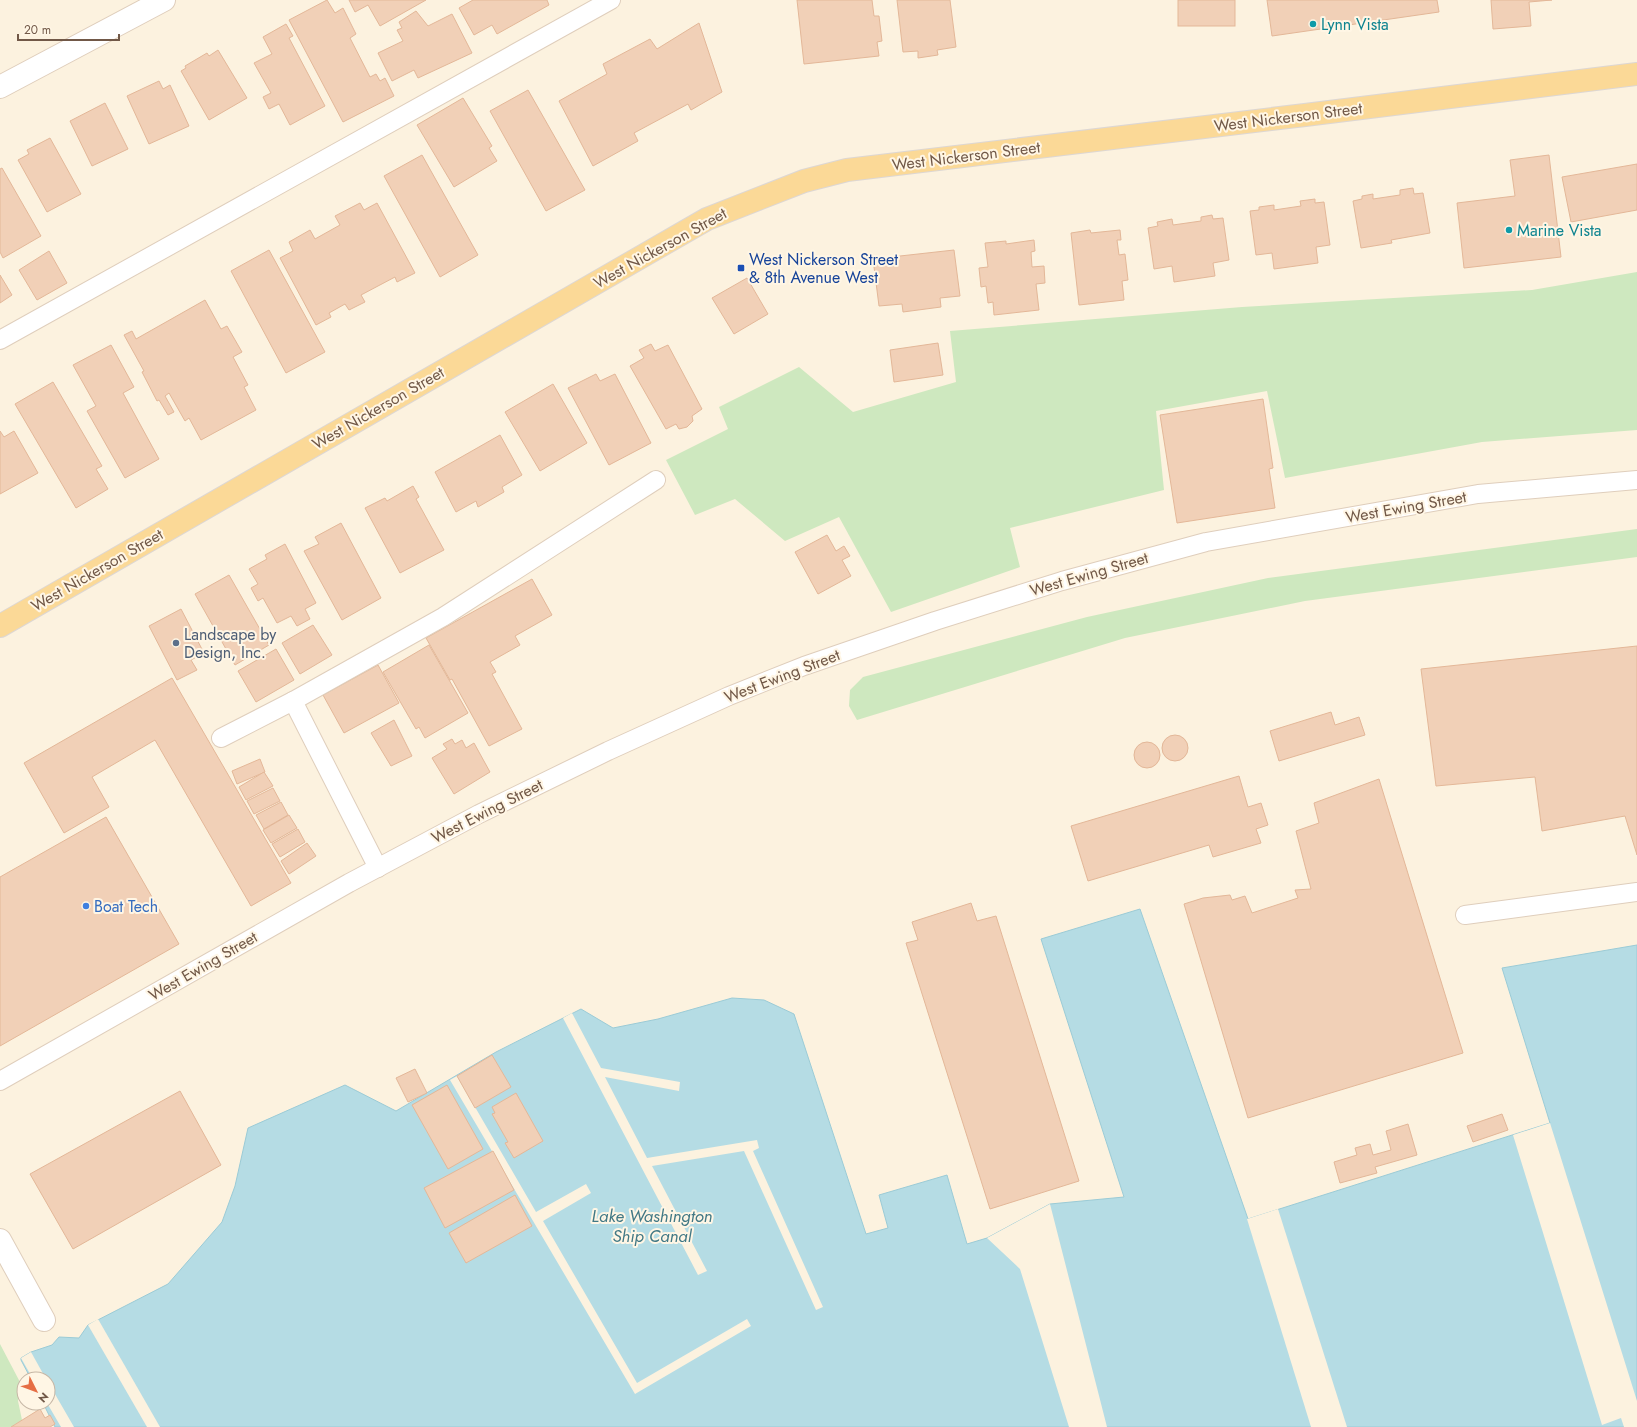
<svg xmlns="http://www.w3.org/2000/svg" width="1637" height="1427" font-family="Jost,sans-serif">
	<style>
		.green { fill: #cee8bf }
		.water { fill: #b5dce4; stroke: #9bcbd6 }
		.pier { fill: #fcf2df }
		.building { fill: #f1d0b7; stroke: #e3b798 }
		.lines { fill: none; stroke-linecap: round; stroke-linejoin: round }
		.service-casing { stroke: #dfcebc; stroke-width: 20 }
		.minor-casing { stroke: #dfcebc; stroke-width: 24 }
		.primary-casing { stroke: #ddd7d3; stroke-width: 24 }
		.service { stroke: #fff; stroke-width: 18 }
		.minor { stroke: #fff; stroke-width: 22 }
		.primary { stroke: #fbd997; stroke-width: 22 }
		.culture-dot { fill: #0f9aa8; stroke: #fff6e5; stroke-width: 1.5 }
		.transit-dot { fill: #1a4fb4; stroke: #fff6e5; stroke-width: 1.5 }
		.service-dot { fill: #5c6f8a; stroke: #fff6e5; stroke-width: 1.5 }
		.shop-dot { fill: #3f7fe0; stroke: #fff6e5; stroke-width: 1.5 }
		.labels { text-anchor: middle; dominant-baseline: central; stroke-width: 4; stroke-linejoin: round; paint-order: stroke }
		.culture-label { font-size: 16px; fill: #0d838f; stroke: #fff6e5; text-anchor: start }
		.street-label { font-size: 16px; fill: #715847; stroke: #fff6e5 }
		.transit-label { font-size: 16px; fill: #164399; stroke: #fff6e5; text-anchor: start }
		.service-label { font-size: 16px; fill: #4e5e75; stroke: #fff6e5; text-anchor: start }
		.shop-label { font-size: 16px; fill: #366cbe; stroke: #fff6e5; text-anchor: start }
		.water-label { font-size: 17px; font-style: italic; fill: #417885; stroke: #fff6e5 }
	</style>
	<rect width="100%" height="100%" fill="#fcf2df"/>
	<g class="green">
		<polygon points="1637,272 1637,430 1482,442 1285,478 1267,391 1156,411 1164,490 1010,528 1020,567 891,612 839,517 785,541 735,499 695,515 666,460 728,429 719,407 799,367 853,412 956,382 950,331 1242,307 1532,290"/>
		<polygon points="1637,529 1637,557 1305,601 1125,638 857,720 849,706 850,690 863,677 1087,617 1268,578"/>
		<polygon points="0,1344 21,1384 18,1401 22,1420 11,1427 0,1427"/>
	</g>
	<polygon class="water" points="1140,909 1248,1219 1550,1123 1502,968 1637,945 1637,1427 55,1427 43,1403 48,1403 48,1379 31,1379 21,1360 21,1358 31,1352 52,1345 59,1337 79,1338 88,1325 168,1284 222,1222 235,1186 248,1128 345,1085 396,1111 496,1052 581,1009 613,1028 658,1019 732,998 764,1000 794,1014 866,1234 888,1228 879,1195 947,1175 967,1244 987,1238 1050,1204 1124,1197 1041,939"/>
	<g class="pier">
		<polygon points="572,1013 601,1068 680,1082 679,1091 605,1077 647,1158 757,1140 759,1148 753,1151 823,1307 816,1310 744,1151 652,1166 707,1271 698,1275 563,1018"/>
		<polygon points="457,1076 536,1212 586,1184 591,1193 543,1221 637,1383 747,1319 751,1326 635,1394 450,1080"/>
		<polygon points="1550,1123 1637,1401 1637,1427 1624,1427 1621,1418 1602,1425 1513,1135"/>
		<polygon points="1050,1204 1107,1427 1069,1427 1020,1269 987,1238"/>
		<polygon points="1278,1209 1347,1427 1311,1427 1247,1219"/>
		<polygon points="98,1319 160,1427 147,1427 88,1325"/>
		<polygon points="31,1352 46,1379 33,1379 21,1358"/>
		<polygon points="48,1382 74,1427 61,1427 47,1403 48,1403"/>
	</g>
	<g class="building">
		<polygon points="327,0 335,13 343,8 356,34 350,38 370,77 376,74 380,81 385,78 394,96 343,122 289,20"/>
		<polygon points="349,0 426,0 380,26 368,5 355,12"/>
		<polygon points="473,0 547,0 549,5 497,34 492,25 474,35 459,8"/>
		<polygon points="797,0 872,0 874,16 879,16 882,41 877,42 879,56 804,64"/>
		<polygon points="897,0 950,0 956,47 937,50 938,55 918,58 918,51 903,52"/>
		<rect x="1178" y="0" width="57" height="26"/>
		<polygon points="1267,0 1437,0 1439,12 1272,36"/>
		<polygon points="1491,0 1552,0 1529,2 1531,26 1493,29"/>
		<polygon points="416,11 428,26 452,14 472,53 418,78 414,70 392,81 378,53 403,41 397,30 402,28 399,22"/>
		<polygon points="699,23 722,92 691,110 688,104 634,133 638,141 593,166 559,101 607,74 603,64 650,39 657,49"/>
		<polygon points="286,24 293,36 289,38 325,106 290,125 279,104 269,109 263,97 271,93 254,63 272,54 263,37"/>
		<polygon points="218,50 247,98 209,120 181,71 186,68 185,66 207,53 209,56"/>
		<polygon points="159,81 163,89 170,85 189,126 149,144 127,96"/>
		<polygon points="528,90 585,190 546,211 490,111"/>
		<polygon points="463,98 492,146 489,148 497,161 454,187 417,125"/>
		<polygon points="105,103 128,149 92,166 70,121"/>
		<polygon points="50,138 81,194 47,212 18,160 29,154 27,150"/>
		<polygon points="422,155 478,255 440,277 384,176"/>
		<polygon points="1549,155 1561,257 1464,268 1457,203 1515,196 1510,160"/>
		<polygon points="1637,164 1637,210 1571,222 1562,177"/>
		<polygon points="2,168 41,236 3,258 0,252 0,169"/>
		<polygon points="1413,188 1414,194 1423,193 1430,233 1391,240 1392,243 1361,248 1353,201 1362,199 1362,196 1373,194 1373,199 1400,195 1400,190"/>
		<polygon points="1315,199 1315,203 1324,202 1330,245 1316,247 1318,263 1274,269 1272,253 1256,255 1250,211 1259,210 1259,207 1274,205 1274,210 1301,206 1300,201"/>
		<polygon points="360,203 364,210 377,203 415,273 397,282 395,277 361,295 365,302 349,310 345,304 329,313 331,317 316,325 280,258 293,251 289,242 310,230 315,239 340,225 335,216"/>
		<polygon points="1212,215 1213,219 1223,218 1229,260 1213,263 1215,276 1174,282 1172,266 1154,269 1148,228 1158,226 1157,222 1172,219 1173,225 1201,221 1201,217"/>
		<polygon points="1090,230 1091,233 1120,230 1121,240 1117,240 1119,255 1125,254 1128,280 1122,281 1124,300 1079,305 1071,233"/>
		<polygon points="1034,240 1035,251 1031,252 1032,267 1044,266 1045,283 1036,284 1039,310 994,315 993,302 988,303 986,286 981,287 979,268 988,267 985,243 1006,241 1006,244"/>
		<polygon points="269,250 325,352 286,373 231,271"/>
		<polygon points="954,250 960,296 940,298 941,307 903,312 902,304 879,306 873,259"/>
		<polygon points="49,251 67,283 37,300 19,270"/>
		<polygon points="0,275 12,295 0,303"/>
		<polygon points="747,278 768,314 734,334 712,298"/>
		<polygon points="205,300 221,329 227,326 242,352 233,357 248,385 244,387 256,410 201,440 189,418 185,421 169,393 165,396 174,412 168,415 159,400 157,401 142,372 144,371 124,335 132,331 136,339"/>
		<polygon points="938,343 943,375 894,382 890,350"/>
		<polygon points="651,344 655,351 668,345 702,409 692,416 693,421 687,427 679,429 676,424 666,429 630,366 644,358 639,350"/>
		<polygon points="111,345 134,387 123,393 159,459 125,478 87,411 96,406 73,365"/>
		<polygon points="596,374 600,381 615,374 651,443 609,465 568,388"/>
		<polygon points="53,382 102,466 96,469 108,489 76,508 15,404"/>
		<polygon points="553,384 587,443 540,471 505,412"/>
		<polygon points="1263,399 1273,468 1269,469 1275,508 1177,523 1160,415"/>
		<polygon points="0,431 4,437 14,431 38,473 0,494"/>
		<polygon points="500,435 522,475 502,487 504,492 478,507 476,501 456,512 435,472"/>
		<polygon points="413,486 419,497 416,499 444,550 400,573 365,508 385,498 387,501"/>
		<polygon points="341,523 381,598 342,620 304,551 319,544 315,537"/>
		<polygon points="827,535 836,551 844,546 850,556 842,560 851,576 818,594 795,552"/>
		<polygon points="285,544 316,603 305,609 310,619 297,626 291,616 277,623 263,598 258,601 251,588 258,584 249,569 267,559 265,555"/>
		<polygon points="229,575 269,645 235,665 195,594"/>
		<polygon points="532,579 552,615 515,636 520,645 490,662 496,672 492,674 522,729 489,746 452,679 450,680 426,638"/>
		<polygon points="181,609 204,653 191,660 197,670 177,680 149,626"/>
		<polygon points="313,625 332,655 300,674 282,643"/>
		<polygon points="429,645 468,713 425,738 419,727 416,729 383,672"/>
		<polygon points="1637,646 1637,855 1625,816 1542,831 1535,777 1436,786 1421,669"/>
		<polygon points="276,649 294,680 256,702 238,671"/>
		<polygon points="378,665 399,703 344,733 323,695"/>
		<polygon points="172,678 291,883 251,906 155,740 92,777 109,807 64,833 24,763"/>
		<polygon points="1331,712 1335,725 1359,717 1365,735 1279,761 1270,731"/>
		<polygon points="394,720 412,756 391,766 371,733"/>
		<circle cx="1175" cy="748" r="13"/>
		<polygon points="452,739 455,744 462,740 466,748 474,743 490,772 454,794 432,758 447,749 443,744"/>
		<circle cx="1147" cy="755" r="13"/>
		<polygon points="260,759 265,772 237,784 232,771"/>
		<polygon points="264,772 273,786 246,800 239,787"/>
		<polygon points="1239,776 1248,807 1261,803 1268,825 1256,829 1261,843 1213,857 1209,845 1088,881 1071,826"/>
		<polygon points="1379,779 1463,1053 1248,1118 1184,904 1203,898 1230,895 1232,900 1245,896 1252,913 1298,898 1295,890 1311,889 1296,831 1319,823 1314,803"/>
		<polygon points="273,788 280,801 254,814 247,801"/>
		<polygon points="281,802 288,815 264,829 256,815"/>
		<polygon points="289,815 297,828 271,843 263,830"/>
		<polygon points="106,817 179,944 0,1046 0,877"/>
		<polygon points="298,829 305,842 280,857 272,844"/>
		<polygon points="307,843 316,856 289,874 281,861"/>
		<polygon points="971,903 977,921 996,916 1079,1181 990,1209 906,943 918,940 912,922"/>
		<polygon points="492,1055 511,1087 475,1108 457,1076"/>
		<polygon points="415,1069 427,1093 408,1102 396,1078"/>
		<polygon points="447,1085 483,1149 448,1169 412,1105"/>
		<polygon points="180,1091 221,1165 73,1249 30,1174"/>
		<polygon points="516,1093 543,1141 514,1158 505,1143 508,1142 492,1114 495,1113 492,1107"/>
		<polygon points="1502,1114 1508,1130 1473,1142 1467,1126"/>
		<polygon points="1408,1124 1417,1155 1375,1167 1377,1173 1340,1183 1334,1162 1357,1155 1355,1148 1370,1144 1373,1155 1391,1150 1386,1131"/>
		<polygon points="493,1151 514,1190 445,1228 424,1188"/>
		<polygon points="515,1195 532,1226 466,1263 449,1233"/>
		<polygon points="40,1409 45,1418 50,1415 55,1424 50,1427 11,1427"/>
	</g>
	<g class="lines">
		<g class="service-casing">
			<g id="service">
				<polyline points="0,340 611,0"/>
				<polyline points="293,701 378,868"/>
				<polyline points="221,738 293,701 443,617 656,480"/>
				<polyline points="1465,915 1637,892"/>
				<polyline points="0,1081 349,883 479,814 608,751 729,696 804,666 935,621 1062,581 1206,542 1478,494 1637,480"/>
			</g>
		</g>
		<g class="minor-casing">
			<g id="minor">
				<polyline points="0,87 164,0"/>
				<polyline points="0,1240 44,1320"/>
			</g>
		</g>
		<g class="primary-casing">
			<polyline id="primary" points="0,626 707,219 804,181 847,170 1305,115 1637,74"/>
		</g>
		<use href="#service" class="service"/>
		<use href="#minor" class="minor"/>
		<use href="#primary" class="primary"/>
	</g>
	<g class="culture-dot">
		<circle cx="1313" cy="24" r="4"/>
		<circle cx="1509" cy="230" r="4"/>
	</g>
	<rect class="transit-dot" x="737" y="264" width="8" height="8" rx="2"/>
	<circle class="service-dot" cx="176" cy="643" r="4"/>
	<circle class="shop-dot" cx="86" cy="906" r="4"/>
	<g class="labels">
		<g class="culture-label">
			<text x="1321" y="24">Lynn Vista</text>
			<text x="1517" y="230">Marine Vista</text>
		</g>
		<g class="street-label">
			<text transform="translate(1288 117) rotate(-7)">West Nickerson Street</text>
			<text transform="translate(966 156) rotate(-7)">West Nickerson Street</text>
			<text transform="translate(660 248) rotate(-29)">West Nickerson Street</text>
			<text transform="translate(378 408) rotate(-30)">West Nickerson Street</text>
			<text transform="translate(1406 507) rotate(-10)">West Ewing Street</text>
			<text transform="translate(97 570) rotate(-30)">West Nickerson Street</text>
			<text transform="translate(1089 574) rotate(-16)">West Ewing Street</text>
			<text transform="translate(782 676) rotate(-21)">West Ewing Street</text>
			<text transform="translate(487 811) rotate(-27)">West Ewing Street</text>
			<text transform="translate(203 966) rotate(-30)">West Ewing Street</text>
		</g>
		<g class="transit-label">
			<text x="749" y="259">West Nickerson Street<tspan x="749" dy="18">&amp; 8th Avenue West</tspan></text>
		</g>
		<g class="service-label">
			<text x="184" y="634">Landscape by<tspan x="184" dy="18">Design, Inc.</tspan></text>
		</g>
		<g class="shop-label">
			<text x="94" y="906">Boat Tech</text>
		</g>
		<g class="water-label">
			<text x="652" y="1216">Lake Washington<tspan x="652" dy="20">Ship Canal</tspan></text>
		</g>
	</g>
	<g transform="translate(36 1391) rotate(132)"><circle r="19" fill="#fff6e5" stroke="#c6b7a6"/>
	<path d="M0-3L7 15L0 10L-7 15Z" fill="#e66e44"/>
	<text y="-6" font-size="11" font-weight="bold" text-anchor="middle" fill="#715847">N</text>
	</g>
	<path d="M18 34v6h101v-6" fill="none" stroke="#715847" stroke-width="2"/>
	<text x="24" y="34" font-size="12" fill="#715847" stroke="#fff6e5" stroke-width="3" paint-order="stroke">20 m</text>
</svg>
